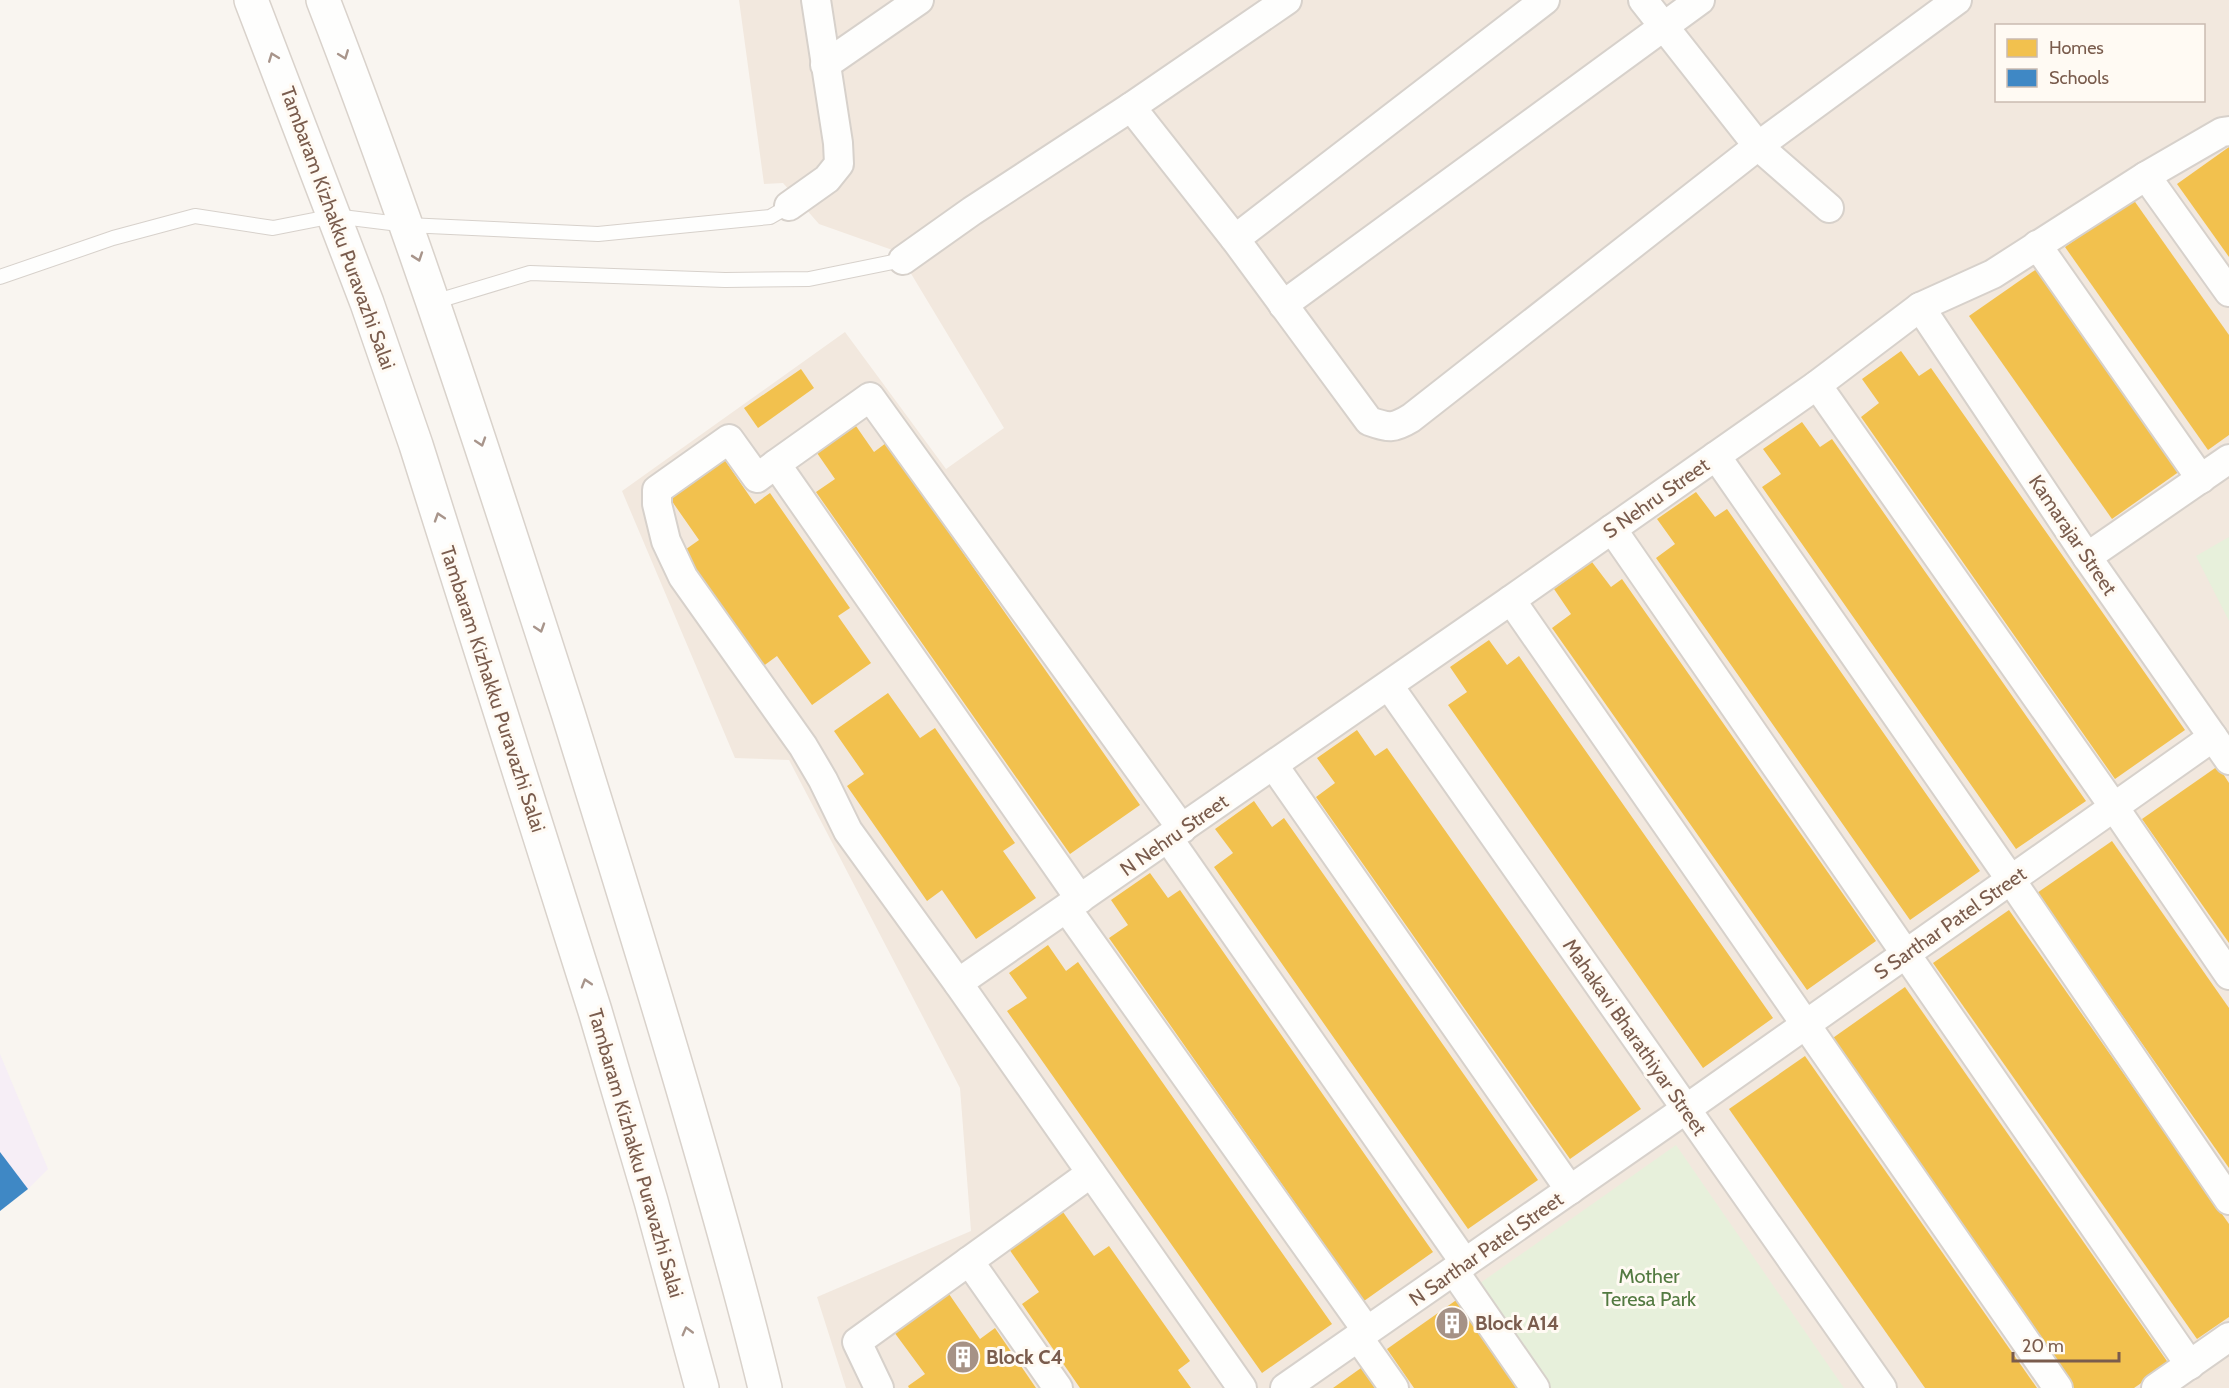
<svg xmlns="http://www.w3.org/2000/svg" width="2229" height="1388" font-family="Cabin,sans-serif">
	<style>
		.residential { fill: #f2e8de; fill-rule: evenodd }
		.education { fill: #f6eef6 }
		.green { fill: #e7f0db }
		.homes { fill: #f2c14e }
		.schools { fill: #3f88c5 }
		.lines { fill: none; stroke-linecap: round; stroke-linejoin: round }
		.lane-casing { stroke: #d7d1cb; stroke-width: 16 }
		.street-casing { stroke: #d7d1cb; stroke-width: 32 }
		.secondary-casing { stroke: #d9d2cb; stroke-width: 36 }
		.lane { stroke: #fefefd; stroke-width: 14 }
		.street { stroke: #fefefd; stroke-width: 28 }
		.secondary { stroke: #fefefd; stroke-width: 33 }
		.oneway { stroke: #a8958b }
		.labels { text-anchor: middle; dominant-baseline: central; stroke-width: 6; stroke-linejoin: round; paint-order: stroke }
		.street-label { font-size: 20px; fill: #7a5c4d; stroke: #fffaf3 }
		.park-label { font-size: 20px; fill: #537a41; stroke: #fffaf3 }
		.poi-label { font-size: 20px; font-weight: bold; fill: #7a5c4d; stroke: #fffaf3; text-anchor: start }
	</style>
	<rect width="100%" height="100%" fill="#f9f5f0"/>
	<path class="residential" d="M739 0H2229V1388H846L817 1297 971 1231 960 1088 789 760 735 758 622 491 845 332 946 469 1004 428 898 252 819 224 783 183 764 184ZM1996 26H2204V100H1996Z"/>
	<polygon class="education" points="0,1054 48,1169 28,1189 0,1211"/>
	<g class="green">
		<polygon points="2229,537 2229,621 2196,556"/>
		<polygon points="1676,1145 1844,1388 1547,1388 1476,1286"/>
	</g>
	<g class="homes">
		<polygon points="2229,147 2229,257 2177,184"/>
		<polygon points="2133,199 2229,335 2229,435 2208,450 2065,247"/>
		<polygon points="2038,268 2180,471 2112,519 1969,316"/>
		<polygon points="1901,351 1919,376 1931,368 2185,730 2115,779 1861,417 1879,403 1862,379"/>
		<polygon points="801,369 814,388 758,428 744,408"/>
		<polygon points="1802,422 1820,447 1832,439 2086,801 2016,849 1762,487 1781,474 1763,449"/>
		<polygon points="856,426 874,452 886,443 1140,805 1070,854 816,492 835,479 817,453"/>
		<polygon points="724,459 755,504 770,493 850,608 838,616 871,663 812,705 777,656 762,667 682,552 699,540 669,497"/>
		<polygon points="1696,492 1715,517 1727,509 1980,871 1910,920 1656,558 1675,544 1657,519"/>
		<polygon points="1592,562 1611,587 1622,579 1876,941 1807,990 1552,628 1571,614 1554,589"/>
		<polygon points="1489,640 1507,665 1519,656 1773,1018 1703,1068 1448,705 1467,692 1450,667"/>
		<polygon points="888,693 920,738 935,728 1015,843 1003,851 1036,898 976,939 942,890 927,901 847,786 864,774 834,731"/>
		<polygon points="1357,730 1375,756 1387,748 1641,1109 1570,1159 1316,797 1335,783 1317,758"/>
		<polygon points="2218,766 2229,783 2229,943 2142,819"/>
		<polygon points="1254,801 1272,827 1284,818 1538,1180 1468,1229 1214,867 1233,853 1215,829"/>
		<polygon points="2112,841 2229,1008 2229,1168 2037,893"/>
		<polygon points="1150,873 1168,898 1180,890 1433,1252 1364,1301 1109,938 1128,925 1111,900"/>
		<polygon points="2009,910 2229,1224 2229,1317 2197,1339 1933,963"/>
		<polygon points="1048,945 1066,971 1078,962 1332,1324 1262,1373 1007,1011 1027,998 1009,973"/>
		<polygon points="1905,987 2169,1364 2134,1388 2073,1388 1830,1040"/>
		<polygon points="1805,1056 2037,1388 1925,1388 1729,1109"/>
		<polygon points="1063,1212 1094,1256 1109,1246 1190,1361 1178,1370 1191,1388 1080,1388 1022,1304 1039,1292 1009,1249"/>
		<polygon points="949,1294 980,1339 995,1328 1036,1388 909,1388 908,1386 925,1374 894,1332"/>
		<polygon points="1462,1296 1526,1388 1414,1388 1387,1349"/>
		<polygon points="1361,1368 1375,1388 1333,1388"/>
	</g>
	<polygon class="schools" points="0,1152 28,1189 0,1211"/>
	<g class="lines">
		<g class="lane-casing">
			<g id="lane">
				<polyline points="0,277 113,238 195,216 273,228 334,216 407,225 598,234 770,217 789,206"/>
				<polyline points="434,302 530,273 725,280 809,279 903,260"/>
			</g>
		</g>
		<g class="street-casing">
			<g id="street">
				<path d="M1287 0 1131 107 1235 239 1369 421C1389 428 1393 429 1411 418L1758 146 1957 0"/>
				<polyline points="1643,0 1758,146 1829,208"/>
				<polyline points="825,65 919,0"/>
				<polyline points="2146,176 2222,132 2229,131"/>
				<polyline points="789,206 827,179 839,164 838,143 816,0"/>
				<polyline points="1235,239 1545,0"/>
				<polyline points="2037,245 2201,479"/>
				<polyline points="903,260 972,211 1131,107"/>
				<polyline points="1283,305 1700,0"/>
				<polyline points="1920,307 2087,557 2229,760"/>
				<polyline points="1817,385 2114,807 2229,975"/>
				<polyline points="1716,456 2011,880 2229,1200"/>
				<polyline points="776,464 757,478 729,439 657,490 657,504 666,541 683,577 803,746 823,780 848,831 958,983 1242,1388"/>
				<polyline points="1612,529 2190,1365"/>
				<polyline points="2087,557 2229,459"/>
				<polyline points="1511,600 2058,1388"/>
				<polyline points="1389,686 1882,1388"/>
				<polyline points="1274,766 1570,1190"/>
				<polyline points="1168,838 1465,1263"/>
				<polyline points="1080,899 776,464 870,397 1182,829"/>
				<polyline points="1067,909 1367,1331"/>
				<polyline points="958,983 1511,600 1817,385 1920,307 1993,274 2146,176 2229,292"/>
				<polyline points="969,1261 1058,1388"/>
				<polyline points="1454,1271 1535,1388"/>
				<polyline points="1358,1337 1394,1388"/>
				<polyline points="879,1388 857,1342 1091,1173"/>
				<polyline points="1285,1388 1686,1109 2213,737"/>
				<polyline points="2156,1388 2229,1337"/>
			</g>
		</g>
		<g class="secondary-casing">
			<g id="secondary">
				<polyline points="251,0 367,303 416,445 595,1011 651,1201 702,1388"/>
				<path d="M323 0C414 235 491 474 568 713 611 851 654 988 694 1127 719 1213 744 1300 765 1388"/>
			</g>
		</g>
		<use href="#lane" class="lane"/>
		<use href="#street" class="street"/>
		<use href="#secondary" class="secondary"/>
	</g>
	<defs><path id="oneway-chevron" d="M-2-3.5L2.5 0L-2 3.5" fill="none" stroke-width="1.6" stroke-linecap="round" stroke-linejoin="round" transform="scale(1.5)"/></defs>
	<g class="oneway">
		<use href="#oneway-chevron" transform="translate(344 55) rotate(69)"/>
		<use href="#oneway-chevron" transform="translate(273 57) rotate(-111)"/>
		<use href="#oneway-chevron" transform="translate(418 257) rotate(71)"/>
		<use href="#oneway-chevron" transform="translate(481 442) rotate(72)"/>
		<use href="#oneway-chevron" transform="translate(439 517) rotate(-108)"/>
		<use href="#oneway-chevron" transform="translate(540 628) rotate(72)"/>
		<use href="#oneway-chevron" transform="translate(586 983) rotate(-107)"/>
		<use href="#oneway-chevron" transform="translate(687 1331) rotate(-105)"/>
	</g>
	<defs>
		<g id="building-disc" transform="scale(1.725)"><circle r="9.5" fill="#a69286" stroke="#fffaf3"/><path d="M-4-6H4V6H1V3H-1V6H-4ZM-2.5-4.3h1.7v1.8h-1.7ZM.8-4.3h1.7v1.8H.8ZM-2.5-1h1.7V.8h-1.7ZM.8-1h1.7V.8H.8Z" fill="#fff"/></g>
	</defs>
	<g fill-rule="evenodd">
		<use href="#building-disc" x="1452" y="1323"/>
		<use href="#building-disc" x="963" y="1357"/>
	</g>
	<g class="labels">
		<g class="street-label">
			<text transform="translate(338 228) rotate(70)">Tambaram Kizhakku Puravazhi Salai</text>
			<text transform="translate(1656 498) rotate(-35)">S Nehru Street</text>
			<text transform="translate(2073 535) rotate(56)">Kamarajar Street</text>
			<text transform="translate(493 689) rotate(72)">Tambaram Kizhakku Puravazhi Salai</text>
			<text transform="translate(1174 835) rotate(-35)">N Nehru Street</text>
			<text transform="translate(1950 923) rotate(-35)">S Sarthar Patel Street</text>
			<text transform="translate(1635 1037) rotate(55)">Mahakavi Bharathiyar Street</text>
			<text transform="translate(636 1153) rotate(74)">Tambaram Kizhakku Puravazhi Salai</text>
			<text transform="translate(1486 1249) rotate(-35)">N Sarthar Patel Street</text>
		</g>
		<g class="park-label">
			<text x="1649" y="1276">Mother<tspan x="1649" dy="23">Teresa Park</tspan></text>
		</g>
		<g class="poi-label">
			<text x="1475" y="1323">Block A14</text>
			<text x="986" y="1357">Block C4</text>
		</g>
	</g>
	<rect x="1995" y="24" width="210" height="78" fill="#fffaf3" stroke="#cabbb1" stroke-width="1.5"/>
	<rect x="2007" y="39" width="30" height="18" fill="#f2c14e" stroke="#cabbb1" stroke-width="1.5"/>
	<text x="2049" y="54" font-size="18" fill="#7a5c4d">Homes</text>
	<rect x="2007" y="69" width="30" height="18" fill="#3f88c5" stroke="#cabbb1" stroke-width="1.5"/>
	<text x="2049" y="84" font-size="18" fill="#7a5c4d">Schools</text>
	<path d="M2013 1352v9h106v-9" fill="none" stroke="#7a5c4d" stroke-width="3"/>
	<text x="2022" y="1352" font-size="18" fill="#7a5c4d" stroke="#fffaf3" stroke-width="4.5" paint-order="stroke">20 m</text>
</svg>
